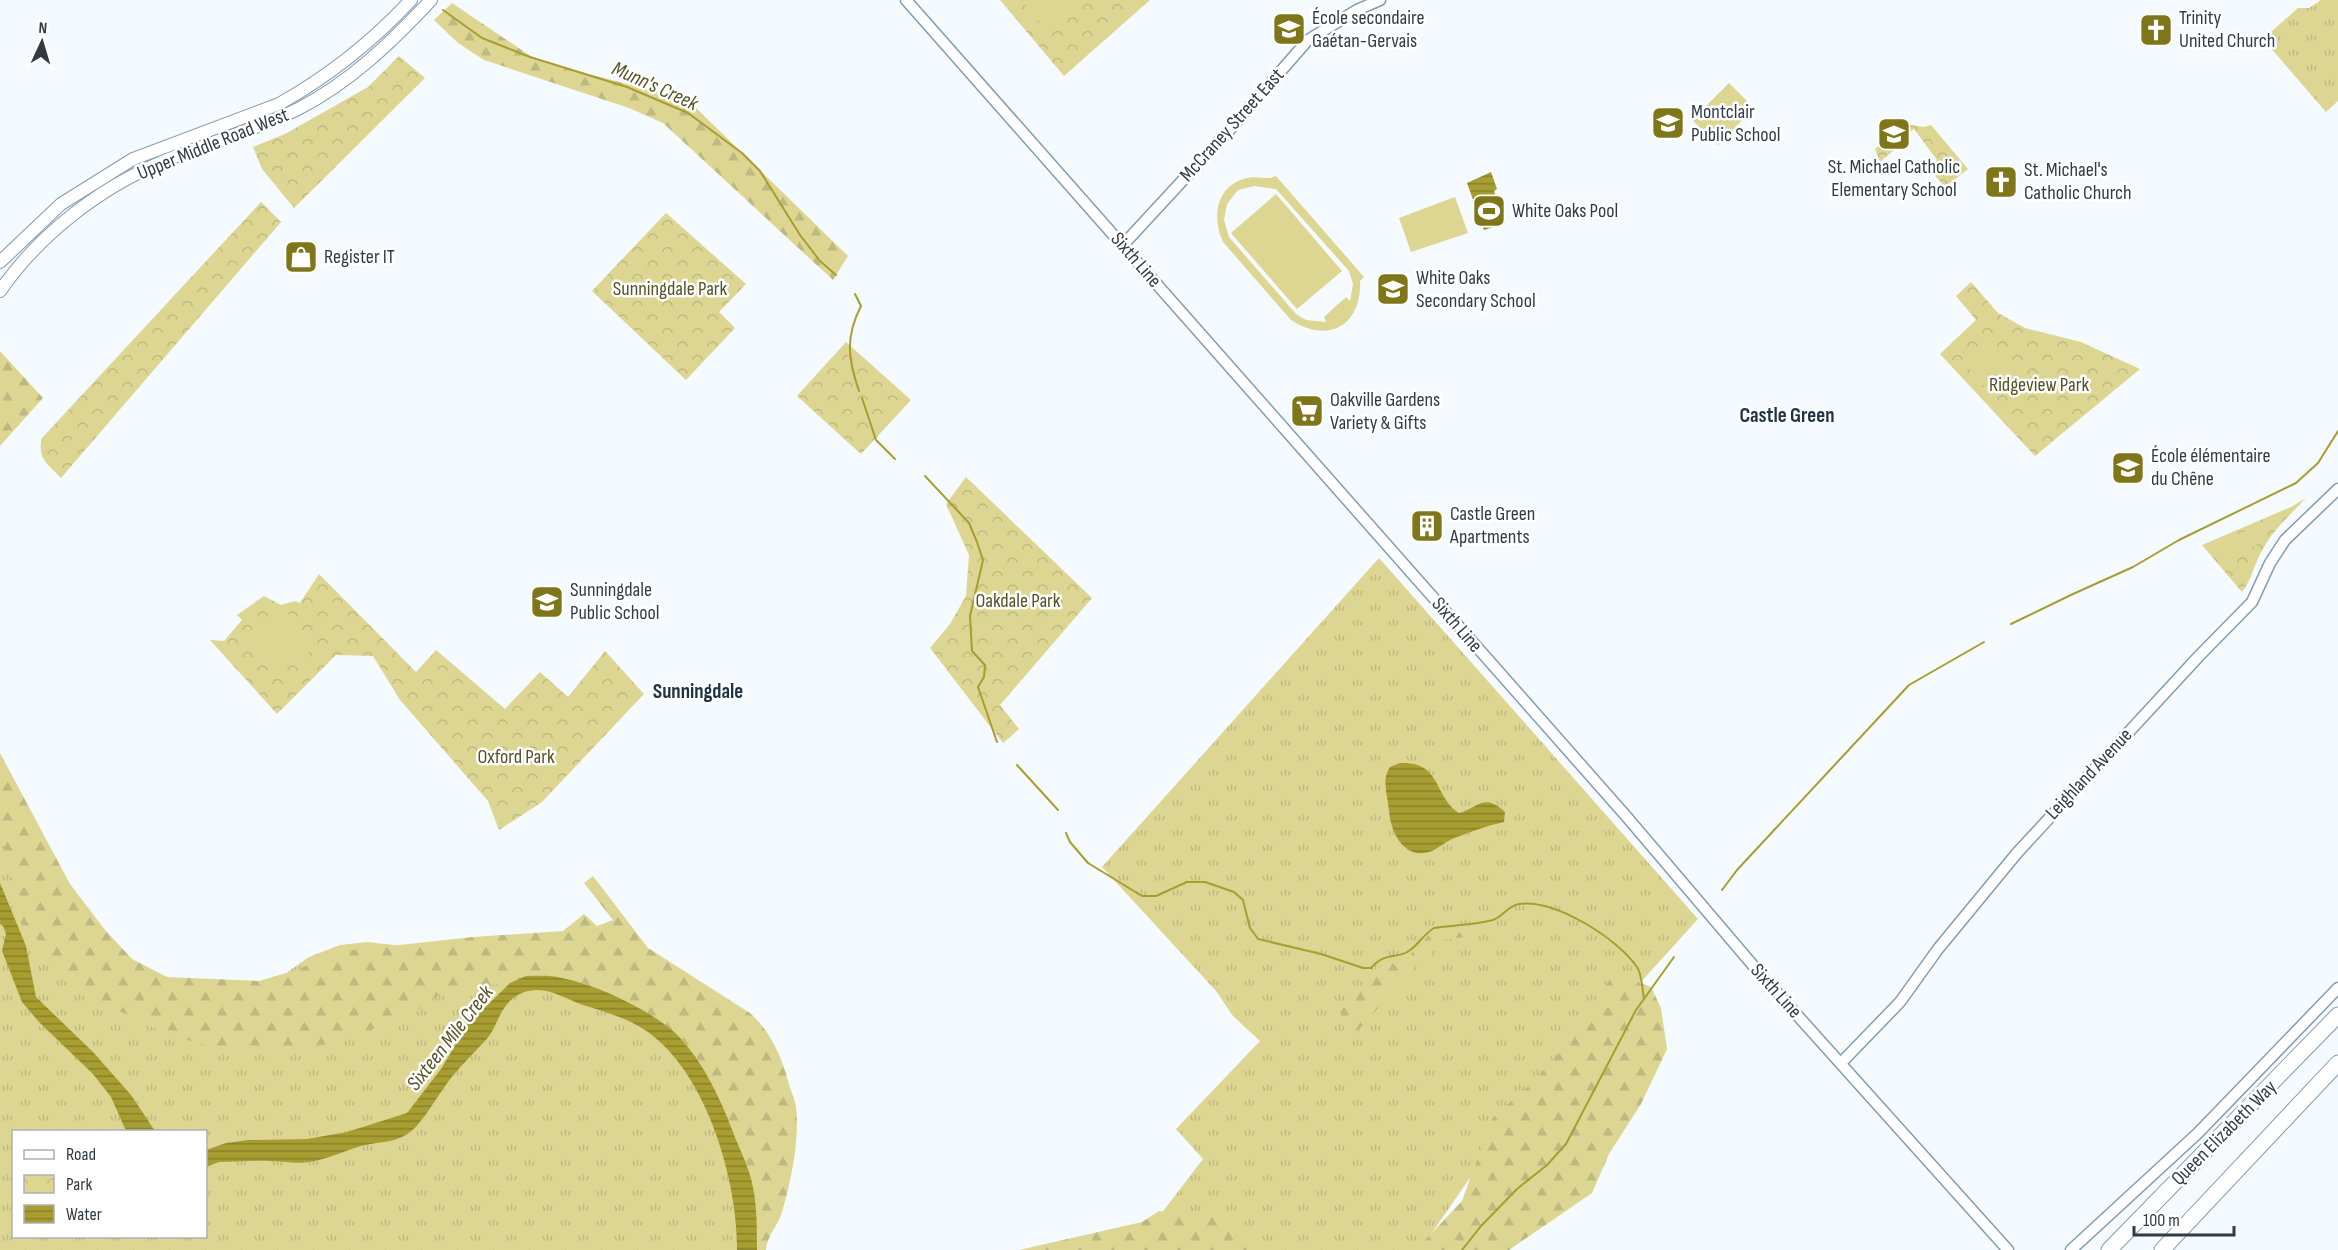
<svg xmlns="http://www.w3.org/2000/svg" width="2338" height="1250" font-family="'Sofia Sans Condensed',sans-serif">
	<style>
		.grass { fill: url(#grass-tufts); fill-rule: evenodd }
		.forest { fill: url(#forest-firs) }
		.park { fill: url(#park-crowns) }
		.pitch { fill: #ddd693; fill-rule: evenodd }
		.water { fill: url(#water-rules) }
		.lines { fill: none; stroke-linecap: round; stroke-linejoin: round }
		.stream { stroke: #a89d30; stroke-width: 2 }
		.minor-casing { stroke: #839cb1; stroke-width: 13 }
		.major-casing { stroke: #839cb1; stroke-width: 14 }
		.highway-casing { stroke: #839cb1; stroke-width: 17 }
		.minor { stroke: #fff; stroke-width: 10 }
		.major { stroke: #fff; stroke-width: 12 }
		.highway { stroke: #fff; stroke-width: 15 }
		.labels { text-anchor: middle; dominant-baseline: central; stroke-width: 5; stroke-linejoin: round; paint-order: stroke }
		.poi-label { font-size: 20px; fill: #313b44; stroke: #fff; text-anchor: start }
		.street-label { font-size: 20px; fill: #313b44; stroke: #fff }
		.park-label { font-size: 20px; fill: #555125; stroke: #fff }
		.water-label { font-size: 21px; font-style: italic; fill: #575328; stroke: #fff }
		.neighbourhood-label { font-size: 21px; font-weight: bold; fill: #1e3445; stroke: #fff }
	</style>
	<defs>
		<pattern id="grass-tufts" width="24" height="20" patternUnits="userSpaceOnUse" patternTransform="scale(1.5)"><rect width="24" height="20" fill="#ddd693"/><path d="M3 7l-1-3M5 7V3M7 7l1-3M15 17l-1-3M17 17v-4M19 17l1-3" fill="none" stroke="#beb980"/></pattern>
		<pattern id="forest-firs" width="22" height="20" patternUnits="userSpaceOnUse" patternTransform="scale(1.5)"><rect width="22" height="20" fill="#ddd693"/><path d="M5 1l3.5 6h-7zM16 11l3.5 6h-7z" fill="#beb980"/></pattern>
		<pattern id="park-crowns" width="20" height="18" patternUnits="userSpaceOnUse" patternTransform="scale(1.5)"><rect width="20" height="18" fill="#ddd693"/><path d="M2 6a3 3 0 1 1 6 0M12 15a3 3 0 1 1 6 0" fill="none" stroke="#beb980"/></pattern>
		<pattern id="water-rules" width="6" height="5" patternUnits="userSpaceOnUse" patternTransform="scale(1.5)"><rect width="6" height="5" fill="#a89d30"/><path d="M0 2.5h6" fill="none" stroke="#89812a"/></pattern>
	</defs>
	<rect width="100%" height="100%" fill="#f4fafe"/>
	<g class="grass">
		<polygon points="2321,0 2338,0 2338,101 2326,112 2263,39 2298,8 2309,8"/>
		<polygon points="1379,558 1698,919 1571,1059 1467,1182 1420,1250 1221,1250 1154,1223 1203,1159 1176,1129 1260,1041 1233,1016 1216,991 1102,867"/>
		<path d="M0 755 75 924 170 987 269 985 309 957 340 945 368 942 429 949 761 1030 786 1073 791 1128 750 1250H0ZM14 1132H206V1236H14Z"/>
	</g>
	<g class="forest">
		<polygon points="452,3 532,57 570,69 665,94 692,104 848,256 833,280 663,123 629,108 484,60 458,43 434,20"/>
		<polygon points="0,351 43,398 0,446"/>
		<path d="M0 753 70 884 105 930 132 959 167 977 259 981 296 970 344 951 473 937 563 931 584 914 597 926 613 920 584 883 593 876 648 948 750 1013C772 1033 781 1056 789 1084 791 1092 795 1099 796 1107 800 1137 791 1183 782 1212 778 1226 767 1235 766 1250H757V1224L753 1185 748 1167 723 1106 699 1061 682 1039 658 1019 585 984 563 978 526 976 510 983 446 989 425 1006 391 1022 339 1042 289 1051 256 1048 212 1047 167 1034 131 1017 100 1000 62 966 22 923 0 830Z"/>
		<polygon points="1468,928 1465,937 1436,941 1429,957 1415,967 1356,1033 1346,1036 1339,1006 1375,975 1375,969 1392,962 1397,968 1413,957 1411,954 1433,931"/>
		<polygon points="1621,976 1651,987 1661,1008 1667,1049 1641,1104 1609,1154 1592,1193 1509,1250 1418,1250 1425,1240 1462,1201 1493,1117 1533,1082 1568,1043 1609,981"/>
		<polygon points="1159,1211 1218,1218 1226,1230 1256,1250 1019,1250 1142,1222"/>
	</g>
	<g class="park">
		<polygon points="1000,0 1150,0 1064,76"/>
		<polygon points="399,56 425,78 294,208 262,169 253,147 285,134 368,87"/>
		<polygon points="1905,124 1924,127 1931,125 1968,169 1945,187 1929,169 1937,160 1914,129 1898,142 1900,145 1880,162 1875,149"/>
		<path d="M261 202 281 222 61 478C47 463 37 459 42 438Z"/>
		<polygon points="666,213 746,284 719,312 735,328 686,380 592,291"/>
		<polygon points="1971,282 1998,313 2025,328 2081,342 2140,369 2035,456 1940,354 1976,320 1956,296"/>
		<polygon points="846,342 911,400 861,454 797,396"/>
		<polygon points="966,477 1092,598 1000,705 1019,729 1003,743 930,648 950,624 966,596 969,555 946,504"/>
		<path d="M2306 498C2290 515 2274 529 2263 549 2254 563 2253 578 2242 592L2202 545 2291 507Z"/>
		<polygon points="319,574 416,672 436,650 505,709 540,672 568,697 605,651 644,694 542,802 499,830 488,801 400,700 373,656 336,655 277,714 210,640 224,641 242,620 237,615 264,596 281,605 295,601 300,603"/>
	</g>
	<g class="pitch">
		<polygon points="1021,0 1082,0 1046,30"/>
		<polygon points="1729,83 1754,108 1718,145 1692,120"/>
		<path d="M1276 176 1364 277 1360 281C1362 326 1327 344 1291 320L1223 242C1210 214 1218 181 1253 177 1261 177 1269 180 1276 176ZM1254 186 1276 189 1349 271 1353 284 1350 301 1346 297 1324 317 1326 322 1306 320 1296 314 1229 237 1224 220 1227 204 1238 190Z"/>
		<polygon points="1276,194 1342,271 1297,309 1231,233"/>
		<polygon points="1455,197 1468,233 1411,252 1399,218"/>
		<polygon points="1986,340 2016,376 1992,396 1962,360"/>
		<polygon points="2250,529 2257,545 2222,559 2216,543"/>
		<polygon points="286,611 315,646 297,664 279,669 264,661 249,641"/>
	</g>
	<g class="water">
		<polygon points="1491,172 1497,189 1494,191 1505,223 1484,230 1467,183"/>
		<path d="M1400 763C1442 761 1433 796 1459 813 1478 808 1484 792 1505 812L1504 822C1486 826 1469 832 1452 839 1445 842 1439 848 1432 851 1405 861 1391 834 1389 811 1388 796 1381 780 1390 767Z"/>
		<polygon points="0,883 26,946 36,997 93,1052 131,1095 155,1131 126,1131 111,1097 93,1074 39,1022 22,1002 2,951 6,934 3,926 0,924"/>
		<path d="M526 976C538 976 550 975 562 978 596 984 660 1014 682 1040 704 1065 719 1096 731 1127 736 1141 743 1155 748 1169 757 1194 757 1223 757 1250H737C738 1183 708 1079 653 1036 634 1020 606 1012 583 1005 562 998 545 984 522 993 498 1003 500 1026 484 1042 470 1057 455 1071 443 1089 433 1103 420 1127 406 1135 393 1143 375 1142 361 1146 344 1151 328 1159 309 1162 295 1164 283 1161 269 1161 252 1160 235 1162 219 1162L206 1167V1150L226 1143 248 1140 307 1139 347 1132 407 1113 441 1069 459 1039V1033L510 983Z"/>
	</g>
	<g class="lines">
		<g class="stream">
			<polyline points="443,10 482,38 530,57 627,87 688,113 742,153 760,171 800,235 820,261 836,275"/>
			<path d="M855 294 861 306C845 337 848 359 859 391"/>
			<polyline points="862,398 876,440 895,459"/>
			<polyline points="925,476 969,523 977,542 983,560 970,616 972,651 985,665 984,677 978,687 997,742"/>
			<polyline points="2011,624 2073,594 2133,567 2179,540 2296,483 2318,463 2338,431"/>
			<polyline points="1017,765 1058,810"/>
			<path d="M1066 833 1070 842 1088 863 1142 896H1156L1187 882H1205L1234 892 1243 900 1250 928 1258 939 1321 954 1363 968H1371C1386 951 1394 960 1409 951 1418 945 1424 934 1434 928 1453 925 1474 925 1493 920 1503 917 1507 906 1519 904 1555 899 1617 938 1637 967 1642 974 1642 989 1644 998"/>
			<polyline points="1722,890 1737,870 1909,685 1984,642"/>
			<polyline points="1462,1250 1481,1226 1517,1189 1547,1165 1566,1144 1636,1010 1674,957"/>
		</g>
		<g class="minor-casing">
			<g id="minor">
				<polyline points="906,0 1626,816 1762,976 2008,1250"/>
				<polyline points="1123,245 1232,127 1308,40 1357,10 1380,0"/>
				<polyline points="1841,1063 1900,1002 1938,949 2017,853 2199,656 2252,602 2270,563 2285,540 2338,489"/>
				<polyline points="2071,1250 2198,1133 2338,988"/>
			</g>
		</g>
		<g class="major-casing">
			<g id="major">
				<path d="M0 262 61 204 133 159 279 104C329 76 372 42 411 0"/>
				<path d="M0 291C39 235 99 188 162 162 207 143 254 131 298 109 349 83 392 42 431 0"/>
			</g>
		</g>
		<g class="highway-casing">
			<g id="highway">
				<polyline points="2109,1250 2338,1015"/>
				<polyline points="2162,1250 2338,1063"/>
			</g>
		</g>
		<use href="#minor" class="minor"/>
		<use href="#major" class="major"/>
		<use href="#highway" class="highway"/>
	</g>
	<defs>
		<g id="school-square" transform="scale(1.725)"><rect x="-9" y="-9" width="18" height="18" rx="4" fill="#7f761a" stroke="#fff"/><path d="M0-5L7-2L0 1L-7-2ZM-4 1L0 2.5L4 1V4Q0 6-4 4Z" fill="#fff"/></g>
		<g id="church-square" transform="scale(1.725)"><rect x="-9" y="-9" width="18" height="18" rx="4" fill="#7f761a" stroke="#fff"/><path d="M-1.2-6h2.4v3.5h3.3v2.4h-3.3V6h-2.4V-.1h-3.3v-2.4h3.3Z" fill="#fff"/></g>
		<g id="stadium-square" transform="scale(1.725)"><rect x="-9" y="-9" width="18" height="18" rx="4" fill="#7f761a" stroke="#fff"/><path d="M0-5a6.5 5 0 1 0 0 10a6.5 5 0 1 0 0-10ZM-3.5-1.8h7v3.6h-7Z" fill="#fff"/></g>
		<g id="shop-square" transform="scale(1.725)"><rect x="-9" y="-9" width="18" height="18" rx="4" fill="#7f761a" stroke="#fff"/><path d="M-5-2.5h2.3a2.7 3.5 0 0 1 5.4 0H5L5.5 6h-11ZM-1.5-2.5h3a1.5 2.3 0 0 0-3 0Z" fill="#fff"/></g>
		<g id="supermarket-square" transform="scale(1.725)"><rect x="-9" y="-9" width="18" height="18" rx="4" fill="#7f761a" stroke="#fff"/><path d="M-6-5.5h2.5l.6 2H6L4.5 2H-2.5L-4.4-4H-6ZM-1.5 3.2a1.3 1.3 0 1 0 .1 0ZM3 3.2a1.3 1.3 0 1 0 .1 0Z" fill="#fff"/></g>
		<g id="building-square" transform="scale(1.725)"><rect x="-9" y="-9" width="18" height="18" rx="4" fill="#7f761a" stroke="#fff"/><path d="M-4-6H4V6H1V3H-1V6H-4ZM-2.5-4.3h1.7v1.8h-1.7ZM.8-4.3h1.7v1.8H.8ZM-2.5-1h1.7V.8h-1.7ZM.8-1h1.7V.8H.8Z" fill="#fff"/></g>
	</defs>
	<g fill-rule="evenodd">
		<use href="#school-square" x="1289" y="29"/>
		<use href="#church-square" x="2156" y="30"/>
		<use href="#school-square" x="1668" y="123"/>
		<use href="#school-square" x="1894" y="134"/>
		<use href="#church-square" x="2001" y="182"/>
		<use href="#stadium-square" x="1489" y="211"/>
		<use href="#shop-square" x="301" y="257"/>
		<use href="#school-square" x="1393" y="289"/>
		<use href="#supermarket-square" x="1307" y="411"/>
		<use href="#school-square" x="2128" y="468"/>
		<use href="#building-square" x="1427" y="526"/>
		<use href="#school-square" x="547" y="602"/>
	</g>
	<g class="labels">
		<g class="poi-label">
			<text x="1312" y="18">École secondaire<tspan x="1312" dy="23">Gaétan-Gervais</tspan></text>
			<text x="2179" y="18">Trinity<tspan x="2179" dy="23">United Church</tspan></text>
			<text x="1691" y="112">Montclair<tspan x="1691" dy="23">Public School</tspan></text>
			<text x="1894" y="167" text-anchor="middle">St. Michael Catholic<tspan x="1894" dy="23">Elementary School</tspan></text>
			<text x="2024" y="170">St. Michael's<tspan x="2024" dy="23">Catholic Church</tspan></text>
			<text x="1512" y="211">White Oaks Pool</text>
			<text x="324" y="257">Register IT</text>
			<text x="1416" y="278">White Oaks<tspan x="1416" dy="23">Secondary School</tspan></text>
			<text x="1330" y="400">Oakville Gardens<tspan x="1330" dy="23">Variety &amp; Gifts</tspan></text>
			<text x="2151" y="456">École élémentaire<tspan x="2151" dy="23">du Chêne</tspan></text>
			<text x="1450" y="514">Castle Green<tspan x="1450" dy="23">Apartments</tspan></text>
			<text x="570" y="590">Sunningdale<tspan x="570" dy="23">Public School</tspan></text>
		</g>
		<g class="street-label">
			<text transform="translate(1232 125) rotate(-48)">McCraney Street East</text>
			<text transform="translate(213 144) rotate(-22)">Upper Middle Road West</text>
			<text transform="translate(1136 260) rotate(49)">Sixth Line</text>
			<text transform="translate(1457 625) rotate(49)">Sixth Line</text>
			<text transform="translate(2089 774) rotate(-47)">Leighland Avenue</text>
			<text transform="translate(1776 991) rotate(48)">Sixth Line</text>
			<text transform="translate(2224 1133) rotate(-45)">Queen Elizabeth Way</text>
		</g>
		<g class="park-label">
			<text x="670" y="289">Sunningdale Park</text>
			<text x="2039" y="385">Ridgeview Park</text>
			<text x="1018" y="601">Oakdale Park</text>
			<text x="516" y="757">Oxford Park</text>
		</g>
		<g class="water-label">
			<text transform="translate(655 86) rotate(24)">Munn's Creek</text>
			<text transform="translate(450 1038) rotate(-52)">Sixteen Mile Creek</text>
		</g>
		<g class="neighbourhood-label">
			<text x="1787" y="415">Castle Green</text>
			<text x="698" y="691">Sunningdale</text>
		</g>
	</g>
	<rect x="12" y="1130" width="195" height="108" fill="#ffffff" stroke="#adb1b4" stroke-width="1.5"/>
	<rect x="24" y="1150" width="30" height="9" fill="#ffffff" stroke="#adb1b4" stroke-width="1.5"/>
	<text x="66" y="1160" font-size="18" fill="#313b44">Road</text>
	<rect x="24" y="1175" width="30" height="18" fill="url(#park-crowns)" stroke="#adb1b4" stroke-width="1.5"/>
	<text x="66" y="1190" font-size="18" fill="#313b44">Park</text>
	<rect x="24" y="1205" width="30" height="18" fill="url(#water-rules)" stroke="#adb1b4" stroke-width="1.5"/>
	<text x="66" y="1220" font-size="18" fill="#313b44">Water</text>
	<g transform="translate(42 42) rotate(4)" stroke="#ffffff" stroke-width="4.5" paint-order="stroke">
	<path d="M0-4.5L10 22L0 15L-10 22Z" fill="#313b44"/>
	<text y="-9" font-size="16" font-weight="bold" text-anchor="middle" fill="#313b44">N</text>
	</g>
	<path d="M2134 1226v9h100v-9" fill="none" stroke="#313b44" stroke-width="3"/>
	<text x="2143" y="1226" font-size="18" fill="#313b44" stroke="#ffffff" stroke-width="4.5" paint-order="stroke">100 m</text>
</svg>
